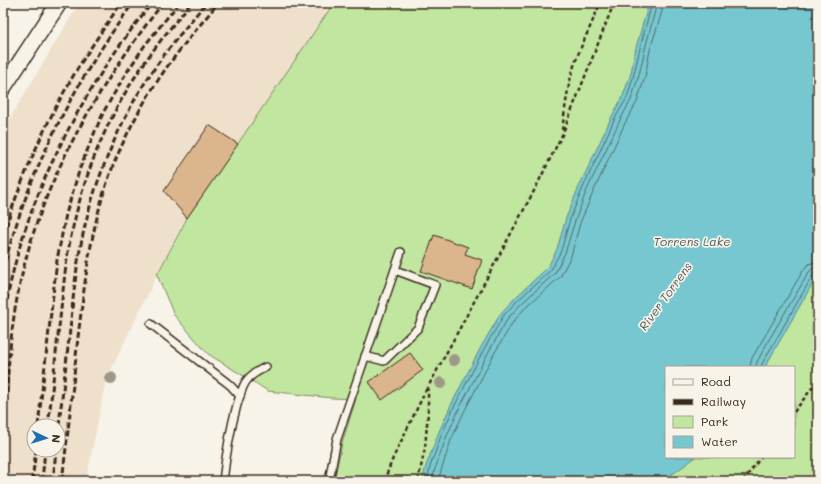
<svg xmlns="http://www.w3.org/2000/svg" width="821" height="484" font-family="Mali,sans-serif">
	<style>
		.built { fill: #efe0cc; fill-rule: evenodd }
		.green { fill: #c1e6a0; stroke: #7e885f; fill-rule: evenodd }
		.water { fill: #77c7d1; stroke: #5f8889 }
		.lines { fill: none; stroke-linecap: round; stroke-linejoin: round }
		.shore { stroke: #536966; stroke-width: 1 }
		.building { fill: #dbb58c; stroke: #3b2a1e }
		.service-casing { stroke: #3b2a1e; stroke-width: 10 }
		.minor-casing { stroke: #3b2a1e; stroke-width: 18 }
		.path { stroke: #3b2a1e; stroke-width: 2.5; stroke-dasharray: 4 3; stroke-linecap: butt }
		.service { stroke: #f7f3e8; stroke-width: 7 }
		.minor { stroke: #f7f3e8; stroke-width: 15 }
		.rail { stroke: #3b2a1e; stroke-width: 3; stroke-dasharray: 6 3; stroke-linecap: butt }
		.tree { fill: #9e9987 }
		.labels { text-anchor: middle; dominant-baseline: central; stroke-width: 3.5; stroke-linejoin: round; paint-order: stroke }
		.water-label { font-size: 12px; font-style: italic; fill: #4d5954; stroke: #f7f3e8 }
	</style>
	<rect width="100%" height="100%" fill="#f7f3e8"/>
	<filter id="ink" filterUnits="userSpaceOnUse"><feTurbulence type="fractalNoise" baseFrequency=".025" numOctaves="2"/><feDisplacementMap in="SourceGraphic" scale="8" xChannelSelector="R" yChannelSelector="G"/><feConvolveMatrix kernelMatrix="1 2 1 2 8 2 1 2 1" color-interpolation-filters="sRGB"/></filter>
	<g filter="url(#ink)">
		<path class="built" d="M79 3H334L180 228 106 380 86 481H3V130ZM34 426H58V450H34Z"/>
		<path class="green" d="M334 3H818V481H334L342 443 356 399 332 398 268 391 208 354 174 315 157 275 187 218ZM666 367H794V457H666Z"/>
		<polygon class="water" points="649,3 818,3 818,274 765,367 666,367 666,457 696,457 663,481 422,481 426,466 438,434 451,405 481,347 501,313 515,298 548,267 557,249 566,218 578,189 612,116 623,96 631,73 636,47"/>
		<g class="lines">
			<g class="shore">
				<polyline points="750,367 752,358 804,269 809,264 818,261"/>
				<polyline points="756,367 757,362 767,343 809,272 813,268 818,268"/>
				<polyline points="761,367 762,364 813,275 815,273 818,273"/>
				<polyline points="427,481 430,467 441,436 454,407 484,349 504,315 517,301 551,270 561,251 570,219 582,190 615,118 627,98 634,74 640,48 652,3"/>
				<polyline points="432,481 435,469 446,438 459,409 489,351 508,318 521,304 555,273 565,253 575,221 586,192 620,120 631,100 639,75 645,49 657,3"/>
				<polyline points="438,481 441,471 451,440 464,412 494,354 513,322 525,308 560,277 571,256 580,223 592,195 625,123 637,102 645,77 650,50 663,8 663,3"/>
			</g>
		</g>
		<g class="building">
			<polygon points="209,125 238,144 187,218 164,191"/>
			<polygon points="434,235 468,247 465,254 482,260 472,289 421,271"/>
			<polygon points="410,353 423,370 382,400 369,382"/>
		</g>
		<g class="lines">
			<g class="service-casing">
				<g id="service">
					<polyline points="151,324 230,385 240,396"/>
					<polyline points="365,356 384,361 418,328 435,285 395,270"/>
					<path d="M223 481C226 455 230 430 237 405 240 396 242 385 248 379 253 373 260 370 266 367"/>
					<polyline points="329,481 337,439 401,252"/>
				</g>
			</g>
			<g class="minor-casing">
				<polyline id="minor" points="3,88 59,3"/>
			</g>
			<g class="path">
				<path d="M562 130C565 110 567 89 573 69 580 46 592 25 600 3"/>
				<polyline points="794,412 818,380"/>
				<polyline points="384,481 393,458 427,388"/>
				<polyline points="418,481 425,448 428,412 428,387 535,189 562,135 614,3"/>
				<polyline points="743,481 761,457"/>
			</g>
			<use href="#service" class="service"/>
			<use href="#minor" class="minor"/>
			<g class="rail">
				<path d="M3 235C20 183 41 132 68 85 84 56 103 30 121 3"/>
				<path d="M3 270C29 170 72 86 133 3"/>
				<path d="M3 327C16 213 80 91 152 3"/>
				<polyline points="38,426 57,260 66,214 80,168 96,129 104,111 125,75 145,45 179,3"/>
				<path d="M48 426C52 393 55 360 59 327 62 302 64 277 68 252 77 200 94 149 119 104 139 67 164 35 191 3"/>
				<path d="M58 434C62 396 67 358 71 320 74 287 78 254 86 221 97 179 113 139 134 101 154 65 180 34 206 3"/>
				<path d="M3 447C7 393 8 337 20 284 37 200 80 118 129 49 140 33 151 18 163 3"/>
				<polyline points="32,481 36,450"/>
				<polyline points="42,481 45,450"/>
				<polyline points="53,481 56,450"/>
				<path d="M62 481C68 433 73 385 78 337 86 273 92 214 118 154 131 124 148 94 167 67 183 45 201 24 218 3"/>
			</g>
		</g>
		<g class="tree">
			<circle cx="454" cy="360" r="6"/>
			<circle cx="111" cy="378" r="6"/>
			<circle cx="441" cy="383" r="6"/>
		</g>
	</g>
	<g class="labels">
		<g class="water-label">
			<text x="692" y="241">Torrens Lake</text>
			<text transform="translate(665 296) rotate(-54)">River Torrens</text>
		</g>
	</g>
	<rect width="821" height="484" fill="none" stroke="#f7f3e8" stroke-width="16"/>
	<rect x="8" y="8" width="805" height="468" fill="none" stroke="#3b2a1e" stroke-width="1.5" filter="url(#ink)"/>
	<rect x="665" y="366" width="130" height="92" fill="#f7f3e8" stroke="#aca397"/>
	<rect x="673" y="379" width="20" height="6" fill="#f7f3e8" stroke="#aca397"/>
	<text x="701" y="386" font-size="12" fill="#3b2a1e">Road</text>
	<rect x="673" y="399" width="20" height="6" fill="#3b2a1e" stroke="#aca397"/>
	<text x="701" y="406" font-size="12" fill="#3b2a1e">Railway</text>
	<rect x="673" y="416" width="20" height="12" fill="#c1e6a0" stroke="#aca397"/>
	<text x="701" y="426" font-size="12" fill="#3b2a1e">Park</text>
	<rect x="673" y="436" width="20" height="12" fill="#77c7d1" stroke="#aca397"/>
	<text x="701" y="446" font-size="12" fill="#3b2a1e">Water</text>
	<g transform="translate(46 438) rotate(94)"><circle r="19" fill="#f7f3e8" stroke="#aca397"/>
	<path d="M0-3L7 15L0 10L-7 15Z" fill="#1f6fb2"/>
	<text y="-6" font-size="11" font-weight="bold" text-anchor="middle" fill="#3b2a1e">N</text>
	</g>
</svg>
